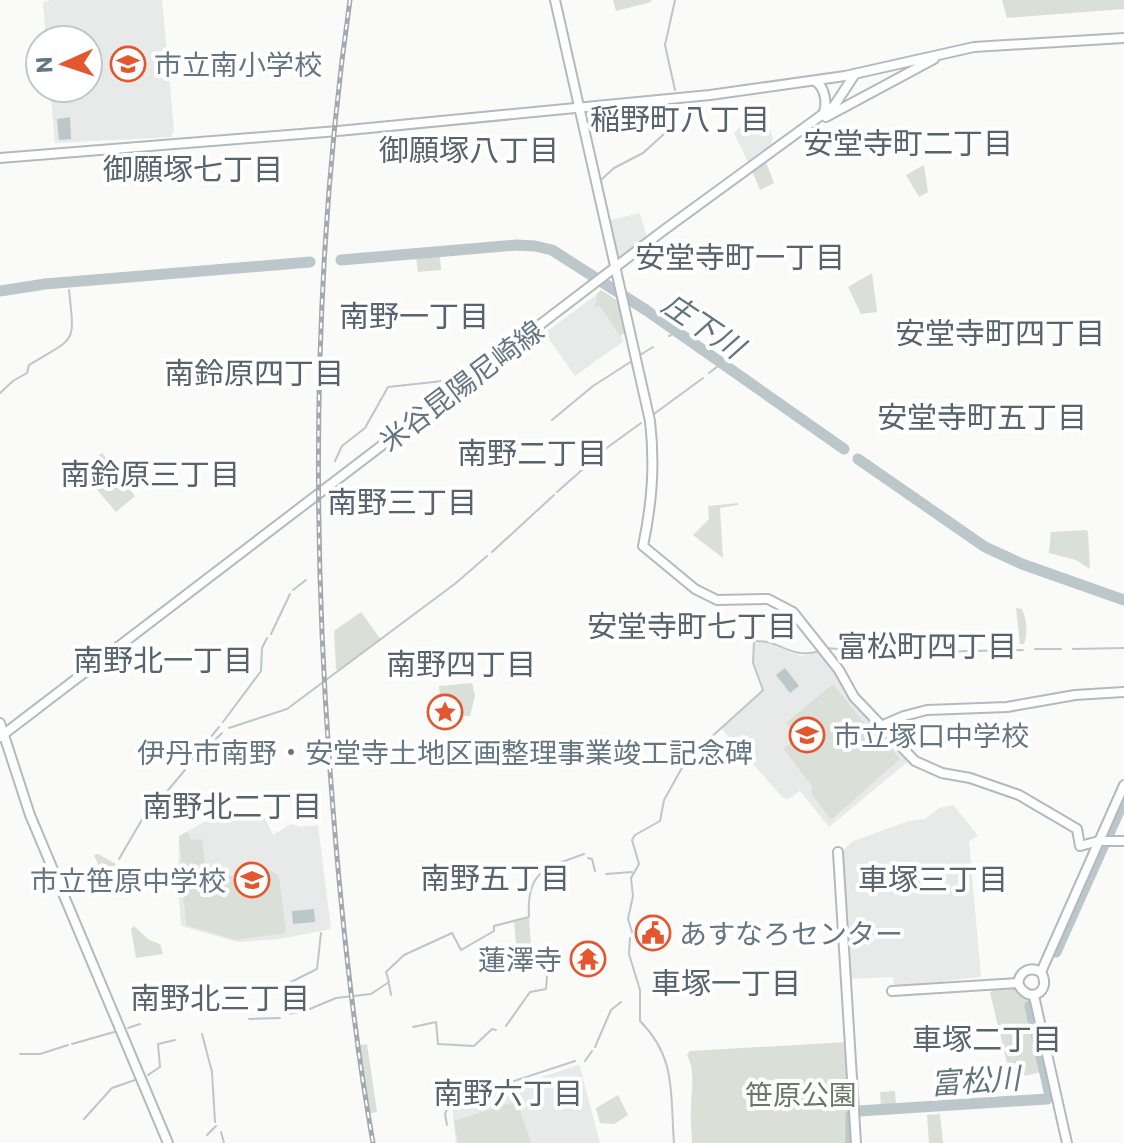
<svg xmlns="http://www.w3.org/2000/svg" width="1124" height="1143" font-family="Commissioner,'Noto Sans JP',sans-serif">
	<style>
		.built { fill: #e8e9e9 }
		.green { fill: #dadfd7 }
		.water { fill: #bbc7cb }
		.lines { fill: none; stroke-linecap: round; stroke-linejoin: round }
		.stream { stroke: #bbc7cb; stroke-width: 2 }
		.river { stroke: #bbc7cb; stroke-width: 11 }
		.secondary-casing { stroke: #b3babf; stroke-width: 12 }
		.secondary { stroke: #fff; stroke-width: 8 }
		.rail-casing { stroke: #a2aab0; stroke-width: 5 }
		.rail { stroke: #fff; stroke-width: 2; stroke-dasharray: 6; stroke-linecap: butt }
		.labels { text-anchor: middle; dominant-baseline: central; stroke-width: 8; stroke-linejoin: round; paint-order: stroke }
		.poi-label { font-size: 28px; fill: #657683; stroke: #fff; text-anchor: start }
		.street-label { font-size: 28px; fill: #657683; stroke: #fff }
		.park-label { font-size: 28px; fill: #687a64; stroke: #fff }
		.neighbourhood-label { font-size: 30px; fill: #57646e; stroke: #fff }
		.water-label { font-size: 30px; font-style: italic; fill: #60757c; stroke: #fff }
	</style>
	<rect width="100%" height="100%" fill="#fafaf8"/>
	<g class="built">
		<polygon points="52,0 162,0 174,130 171,137 55,143 50,88 88,88 88,40 46,40 43,2"/>
		<polygon points="760,106 773,138 771,144 748,162 734,133"/>
		<polygon points="640,213 647,238 624,255 619,256 610,220"/>
		<polygon points="597,294 595,307 599,305 624,341 575,376 545,333"/>
		<polygon points="754,642 764,642 801,656 822,652 910,760 829,827 800,791 788,799 783,798 721,728 764,690 754,664"/>
		<polygon points="953,805 978,836 969,841 981,977 944,981 937,985 894,985 893,977 850,979 841,852 853,841 909,821 925,819 939,808"/>
		<polygon points="265,818 273,835 291,824 301,827 318,825 331,929 280,939 238,942 181,926 178,884 179,836 204,822"/>
		<polygon points="578,1065 580,1067 600,1143 456,1143 452,1107"/>
	</g>
	<g class="green">
		<polygon points="613,0 651,0 651,2 616,11"/>
		<polygon points="1002,0 1124,0 1124,9 1007,18"/>
		<polygon points="765,160 774,183 760,190 752,171"/>
		<polygon points="924,165 928,192 919,197 906,175"/>
		<polygon points="440,257 441,270 418,272 416,258"/>
		<polygon points="872,273 877,312 861,314 848,287"/>
		<polygon points="601,290 618,301 626,332 620,336 599,305 595,308 597,294"/>
		<polygon points="102,453 135,496 116,512 88,479 97,471 88,459 92,460"/>
		<polygon points="738,503 738,505 720,508 723,558 693,535 709,519 708,506"/>
		<polygon points="1086,530 1088,532 1090,569 1076,560 1049,553 1051,532"/>
		<path d="M1016 608 1022 609C1027 620 1028 633 1024 644H1020Z"/>
		<polygon points="361,612 381,640 339,671 336,669 334,631"/>
		<polygon points="472,683 475,696 470,716 442,717 439,686"/>
		<polygon points="833,684 868,728 872,726 900,759 831,820 812,794 812,786 784,749 798,736 786,723"/>
		<polygon points="187,832 192,840 202,839 205,864 182,867 179,836"/>
		<polygon points="98,854 116,864 105,880 94,855"/>
		<polygon points="271,871 279,876 286,933 235,940 186,925 182,877 196,875 197,880"/>
		<polygon points="529,918 531,945 522,954 517,954 514,922"/>
		<polygon points="134,926 149,940 160,944 163,954 136,958 131,929"/>
		<polygon points="1013,987 1030,1000 1046,1071 1011,1079 990,993 993,990"/>
		<path d="M848 1042 852 1112 847 1115 848 1143H692C692 1132 690 1120 691 1108 691 1089 696 1073 687 1055L690 1051Z"/>
		<polygon points="367,1044 377,1112 366,1114 355,1046"/>
		<polygon points="895,1091 896,1107 881,1109 880,1092"/>
		<polygon points="618,1095 628,1115 614,1124 600,1123 596,1108"/>
		<polygon points="517,1101 531,1143 458,1143 454,1121"/>
		<polygon points="940,1114 943,1143 929,1143 927,1115"/>
	</g>
	<g class="water">
		<polygon points="70,117 71,139 59,140 57,119"/>
		<polygon points="785,668 799,686 790,693 776,675"/>
		<polygon points="314,909 315,922 293,924 292,911"/>
	</g>
	<g class="lines">
		<g class="stream">
			<polyline points="675,0 665,45 675,90"/>
			<polyline points="602,179 614,168 643,153 675,124 673,108"/>
			<polyline points="69,282 69,286"/>
			<polyline points="673,333 675,331"/>
			<polyline points="669,336 671,335"/>
			<polyline points="640,355 653,347"/>
			<polyline points="709,373 722,363"/>
			<path d="M0 393 13 381 27 373 29 365C76 336 75 346 69 290"/>
			<polyline points="654,414 703,378"/>
			<polyline points="552,420 593,386 632,361"/>
			<polyline points="335,461 342,446 365,428 388,387 461,379"/>
			<polyline points="557,492 608,447 641,423"/>
			<polyline points="492,552 554,495"/>
			<polyline points="293,590 306,580"/>
			<polyline points="271,634 290,594"/>
			<polyline points="826,648 883,653 1023,650"/>
			<polyline points="1035,649 1061,649"/>
			<polyline points="1073,649 1124,648"/>
			<polyline points="223,722 261,671 262,648 267,638"/>
			<polyline points="229,728 287,709 456,583 487,556"/>
			<polyline points="193,759 219,727"/>
			<polyline points="195,759 222,733"/>
			<polyline points="164,795 185,770"/>
			<polyline points="588,858 592,859 595,871"/>
			<polyline points="119,859 147,811 157,802"/>
			<polyline points="606,874 632,872"/>
			<path d="M632 932 628 919 633 896 631 878 639 864 632 840 635 835 660 821 664 800 687 759 760 693 763 690 753 663 754 641C782 640 789 660 820 651"/>
			<path d="M630 938 629 954 640 990V1021C677 1058 670 1094 674 1143"/>
			<polyline points="289,983 317,969 321,933"/>
			<polyline points="389,984 391,995"/>
			<path d="M283 991 288 1014 305 1011 336 998 371 994 389 982 386 972 404 955 452 933 461 950 494 931V926L529 917C526 870 546 868 584 854"/>
			<polyline points="249,1019 280,1018"/>
			<polyline points="506,1026 530,992 546,989 548,963"/>
			<polyline points="413,1027 436,1022 438,1044 474,1046 492,1029 496,1030"/>
			<polyline points="128,1028 140,1024"/>
			<polyline points="202,1034 212,1072 215,1122"/>
			<polyline points="72,1044 114,1032"/>
			<polyline points="595,1047 611,1010 621,1002"/>
			<polyline points="20,1054 40,1054 68,1045"/>
			<polyline points="585,1061 592,1051"/>
			<polyline points="148,1075 160,1067 158,1044 175,1040"/>
			<polyline points="84,1119 112,1088 135,1080"/>
			<polyline points="447,1125 445,1114 450,1102 575,1061"/>
			<polyline points="221,1132 224,1143"/>
			<polyline points="207,1135 216,1126"/>
		</g>
		<g class="river">
			<polyline points="341,260 517,245 535,246 552,250 646,310 844,449"/>
			<polyline points="0,291 45,284 310,262"/>
			<polyline points="858,459 985,547 1022,564 1124,600"/>
			<polyline points="1056,952 1124,800"/>
			<polyline points="859,1111 1047,1099 1050,1096 1030,1006"/>
			<polyline points="851,1143 851,1115"/>
		</g>
		<g class="secondary-casing">
			<g id="secondary">
				<path d="M555 0 650 421C655 465 652 503 643 546L695 589 717 600 768 599 793 612 839 670 854 697 915 761 942 773 970 778 1019 795 1077 829 1080 846 1099 841H1124"/>
				<path d="M815 81C825 87 828 104 823 114"/>
				<polyline points="826,117 934,59"/>
				<polyline points="0,158 338,131 710,95 845,76 974,47 1124,38"/>
				<polyline points="0,723 30,815 168,1143"/>
				<polyline points="881,726 904,716 927,710 1007,707 1075,695 1124,692"/>
				<polyline points="0,737 664,230 834,106 855,74"/>
				<polyline points="838,852 856,1143"/>
				<path d="M1018 983C1027 1005 1053 993 1041 972L1124 785"/>
				<path d="M1018 983C1020 971 1030 966 1041 972"/>
				<polyline points="892,991 1018,983"/>
				<polyline points="1034,996 1067,1143"/>
			</g>
		</g>
		<use href="#secondary" class="secondary"/>
		<g class="rail-casing">
			<path id="rail" d="M350 0C313 259 311 523 331 783 340 904 352 1023 373 1143"/>
		</g>
		<use href="#rail" class="rail"/>
	</g>
	<defs>
		<g id="school-ring" transform="scale(1.8)"><circle r="9.5" fill="#fff" stroke="#e4572e" stroke-width="1.5"/><path d="M0-5L7-2L0 1L-7-2ZM-4 1L0 2.5L4 1V4Q0 6-4 4Z" fill="#e4572e"/></g>
		<g id="sight-ring" transform="scale(1.8)"><circle r="9.5" fill="#fff" stroke="#e4572e" stroke-width="1.5"/><path d="M0-6L1.8-2.2L6-1.7L2.9 1.2L3.7 5.4L0 3.3L-3.7 5.4L-2.9 1.2L-6-1.7L-1.8-2.2Z" fill="#e4572e"/></g>
		<g id="civic-ring" transform="scale(1.8)"><circle r="9.5" fill="#fff" stroke="#e4572e" stroke-width="1.5"/><path d="M-.6-6.5H3V-4.5H.6V-3L4-1V1h2V6H-6V1h2V-1L-.6-3ZM-1.2 2.5V6h2.4V2.5Z" fill="#e4572e"/></g>
		<g id="temple-ring" transform="scale(1.8)"><circle r="9.5" fill="#fff" stroke="#e4572e" stroke-width="1.5"/><path d="M0-6L5-2H3V0L6.5 2.5H4V6H1.5V3h-3V6H-4V2.5H-6.5L-3 0V-2H-5Z" fill="#e4572e"/></g>
	</defs>
	<g fill-rule="evenodd">
		<use href="#school-ring" x="128" y="64"/>
		<use href="#sight-ring" x="445" y="712"/>
		<use href="#school-ring" x="807" y="735"/>
		<use href="#school-ring" x="252" y="880"/>
		<use href="#civic-ring" x="653" y="933"/>
		<use href="#temple-ring" x="588" y="959"/>
	</g>
	<g class="labels">
		<g class="poi-label">
			<text x="154" y="64">市立南小学校</text>
			<text x="833" y="735">市立塚口中学校</text>
			<text x="445" y="752" text-anchor="middle">伊丹市南野・安堂寺土地区画整理事業竣工記念碑</text>
			<text x="226" y="880" text-anchor="end">市立笹原中学校</text>
			<text x="679" y="933">あすなろセンター</text>
			<text x="562" y="959" text-anchor="end">蓮澤寺</text>
		</g>
		<g class="street-label">
			<text transform="translate(461 385) rotate(-37)">米谷昆陽尼崎線</text>
		</g>
		<g class="park-label">
			<text x="801" y="1094">笹原公園</text>
		</g>
		<g class="neighbourhood-label">
			<text x="680" y="117">稲野町八丁目</text>
			<text x="908" y="141">安堂寺町二丁目</text>
			<text x="469" y="148">御願塚八丁目</text>
			<text x="193" y="167">御願塚七丁目</text>
			<text x="740" y="255">安堂寺町一丁目</text>
			<text x="414" y="314">南野一丁目</text>
			<text x="1000" y="331">安堂寺町四丁目</text>
			<text x="254" y="371">南鈴原四丁目</text>
			<text x="982" y="415">安堂寺町五丁目</text>
			<text x="532" y="451">南野二丁目</text>
			<text x="150" y="472">南鈴原三丁目</text>
			<text x="402" y="500">南野三丁目</text>
			<text x="692" y="624">安堂寺町七丁目</text>
			<text x="927" y="644">富松町四丁目</text>
			<text x="163" y="658">南野北一丁目</text>
			<text x="461" y="662">南野四丁目</text>
			<text x="232" y="804">南野北二丁目</text>
			<text x="495" y="876">南野五丁目</text>
			<text x="933" y="877">車塚三丁目</text>
			<text x="726" y="981">車塚一丁目</text>
			<text x="220" y="996">南野北三丁目</text>
			<text x="987" y="1037">車塚二丁目</text>
			<text x="508" y="1091">南野六丁目</text>
		</g>
		<g class="water-label">
			<text transform="translate(704 324) rotate(34)">庄下川</text>
			<text transform="translate(975 1079) rotate(-4)">富松川</text>
		</g>
	</g>
	<g transform="translate(64 64) rotate(267)"><circle r="38" fill="#ffffff" stroke="#c1c8cd" stroke-width="2"/>
	<path d="M0-6L14 30L0 20L-14 30Z" fill="#e4572e"/>
	<text y="-12" font-size="22" font-weight="bold" text-anchor="middle" fill="#657683">N</text>
	</g>
</svg>
